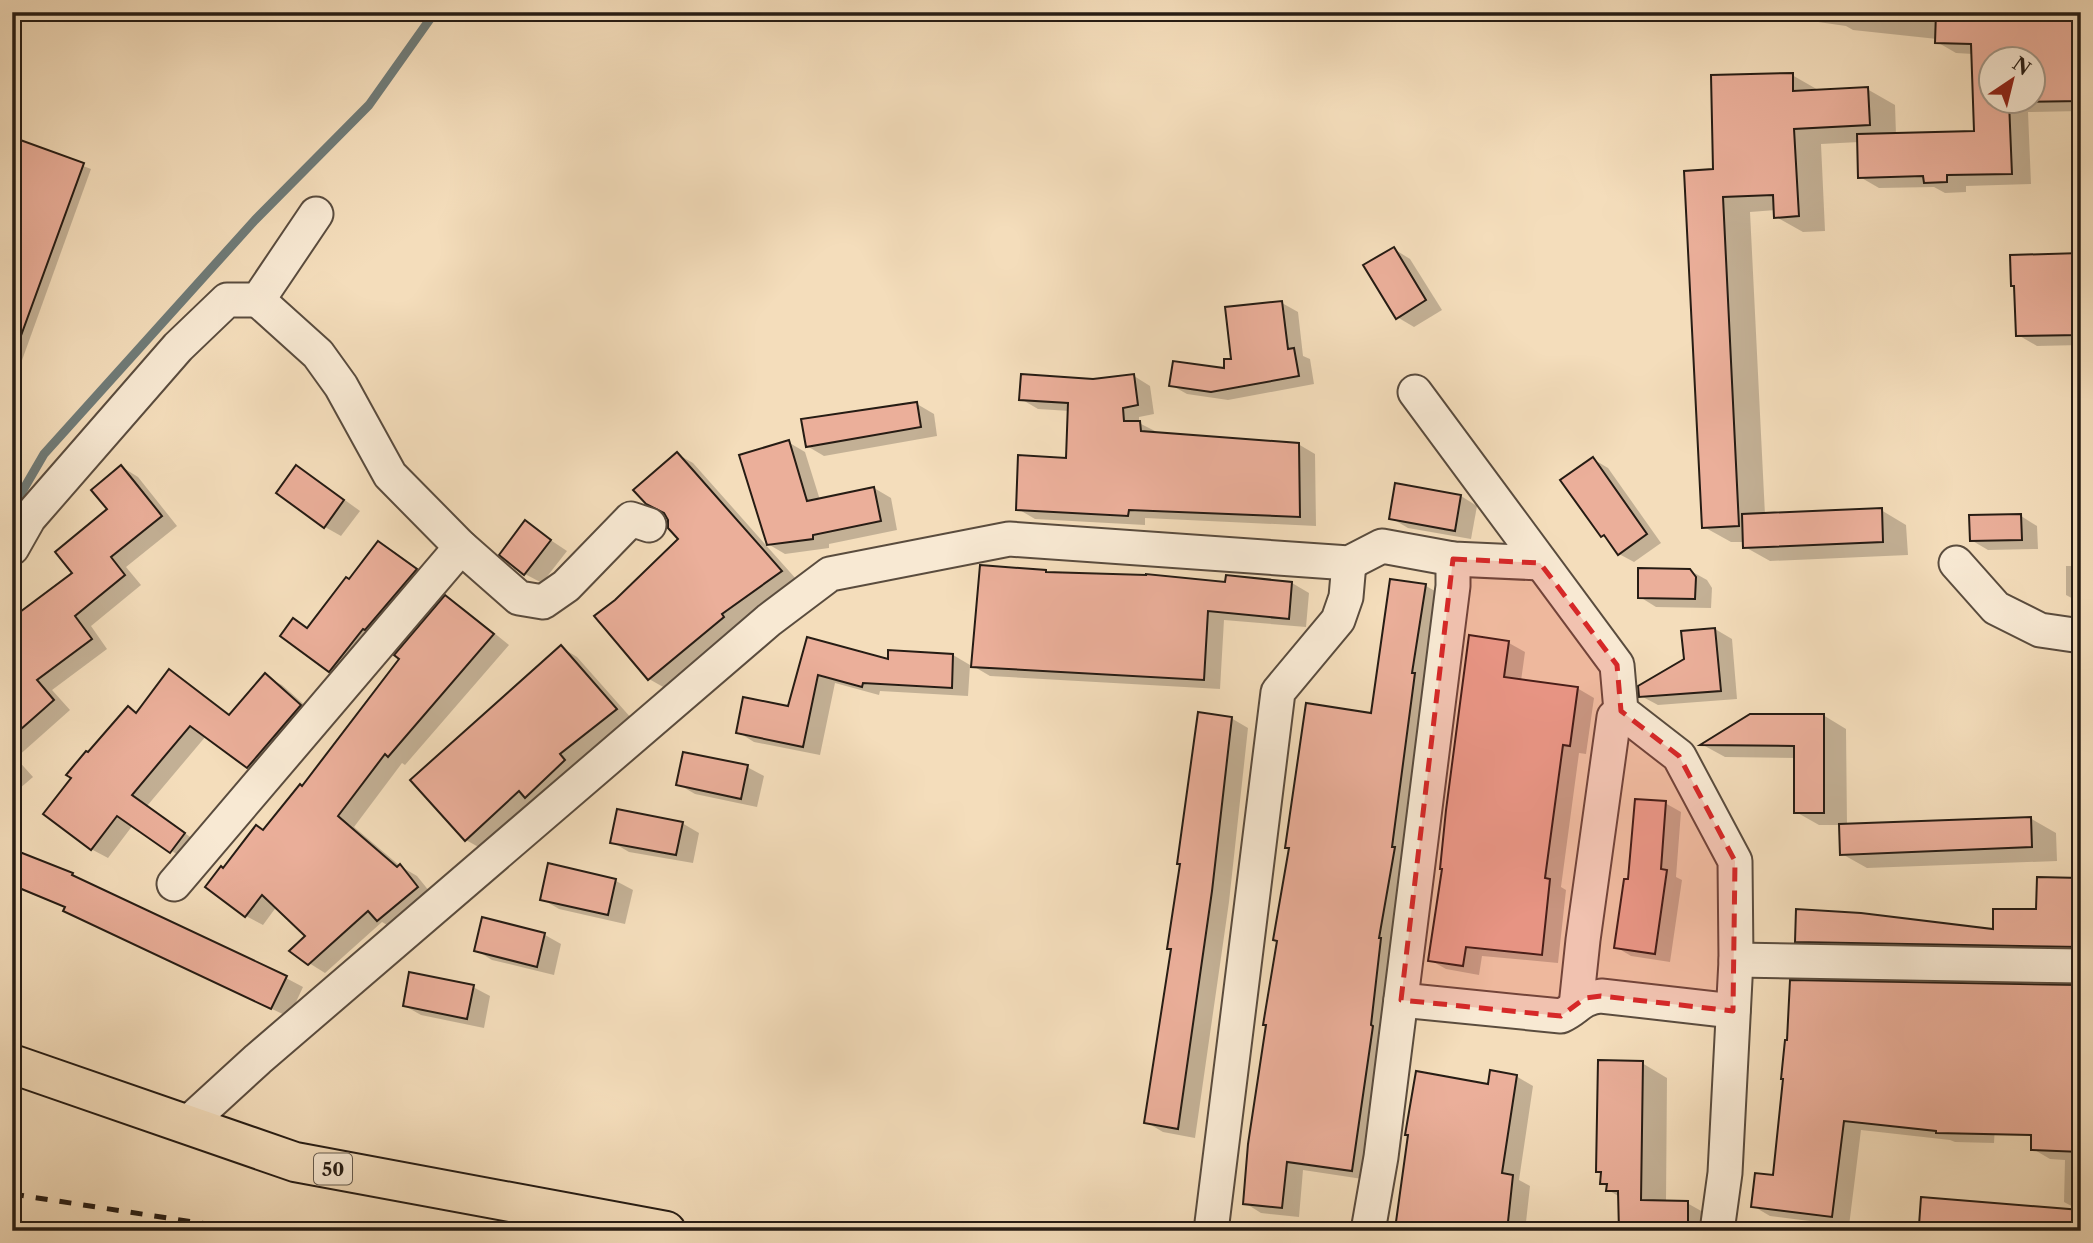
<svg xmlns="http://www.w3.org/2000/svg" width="2093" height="1243" font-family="'Libre Caslon Text',serif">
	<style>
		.shadow { fill: #0003; fill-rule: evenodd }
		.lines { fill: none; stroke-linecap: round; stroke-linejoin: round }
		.stream { stroke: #6f7b78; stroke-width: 9 }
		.building { fill: #ebaf9a; stroke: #261c14; stroke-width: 2; fill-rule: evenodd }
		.street-casing { stroke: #5a4c3e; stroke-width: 37 }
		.primary-casing { stroke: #261c14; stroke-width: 42 }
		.street { stroke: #f8e9d3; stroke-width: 33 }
		.primary { stroke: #f4ddbb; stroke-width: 38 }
		.rail { stroke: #261c14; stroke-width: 5; stroke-dasharray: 12 12; stroke-linecap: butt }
		.marked { fill: #d62828; fill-opacity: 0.2; stroke: #d62828; stroke-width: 5; stroke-dasharray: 14 9; stroke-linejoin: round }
		.labels { text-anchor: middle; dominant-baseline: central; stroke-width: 7; stroke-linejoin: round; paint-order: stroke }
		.shield { fill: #f8e9d3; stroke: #655a4d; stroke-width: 2 }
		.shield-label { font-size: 19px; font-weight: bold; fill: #261c14 }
	</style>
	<rect width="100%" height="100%" fill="#f4ddbb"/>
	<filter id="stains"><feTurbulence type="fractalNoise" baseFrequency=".00286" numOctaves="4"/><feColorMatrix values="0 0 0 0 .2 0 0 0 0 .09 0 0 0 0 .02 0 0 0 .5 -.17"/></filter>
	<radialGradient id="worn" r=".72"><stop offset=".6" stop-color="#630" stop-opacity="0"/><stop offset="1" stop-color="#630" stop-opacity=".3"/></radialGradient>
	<g class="shadow">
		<path d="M1769 12H2081V111L2028 112 2031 184 1966 186V192L1945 193 1934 187 1879 188 1860 177 1859 142 1821 144 1825 231 1803 232 1776 217V210L1750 212 1765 515 1881 510 1906 525 1908 555 1770 561 1745 547V542H1731L1704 527 1715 171 1792 75 1820 91 1867 89 1895 105 1896 135 1975 133 1973 54 1956 53 1937 42V39L1853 30 1846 26 1776 16ZM1992 60H2034V102H1992Z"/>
		<polygon points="12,139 91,169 12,388"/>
		<polygon points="1394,249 1410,259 1442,310 1414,327 1397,317"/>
		<polygon points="2081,255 2081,345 2037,346 2018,335 2016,287 2013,285"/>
		<polygon points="1282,303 1298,312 1303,356 1310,359 1314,384 1228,400 1187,394 1171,385 1226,370"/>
		<polygon points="1134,376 1150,386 1154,414 1139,417 1139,423 1157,432 1298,444 1315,454 1316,526 1145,518 1145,525 1035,519 1018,509 1068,460 1070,411 1038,409 1021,399 1093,381"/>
		<polygon points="917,404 934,414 937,436 824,456 807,446"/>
		<polygon points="788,442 805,452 820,500 874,488 891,498 897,530 829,544 829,548 785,554 768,544"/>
		<polygon points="677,454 693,463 797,580 737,624 739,627 665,688 649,679 616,601 680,540"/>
		<polygon points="1593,459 1608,468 1661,543 1634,562 1619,554 1609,539 1602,535"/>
		<polygon points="122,467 138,477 177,526 126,567 141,585 91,626 107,649 52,690 70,710 16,758 33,777 12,795 12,650 75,573 109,510"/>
		<polygon points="313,477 360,511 341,536 325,527"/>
		<polygon points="1461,496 1477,506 1471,539 1408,528 1391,518"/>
		<polygon points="2021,516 2037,526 2038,549 1988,550 1971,540"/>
		<polygon points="525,523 567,551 542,583 525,574 501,554"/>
		<polygon points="379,543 395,552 432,580 347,680 330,670 282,635 293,620 308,629 350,581"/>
		<polygon points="2066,566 2081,566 2081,603 2066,595"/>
		<polygon points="1689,570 1707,580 1712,588 1711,608 1656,607 1640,597"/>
		<polygon points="1045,571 1050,574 1227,584 1292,583 1309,593 1306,627 1224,620 1220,689 990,676 973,666"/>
		<polygon points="1426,586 1442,595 1369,1180 1303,1170 1299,1217 1261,1213 1245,1203 1373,715"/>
		<polygon points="445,598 462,607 509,645 405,765 402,763 354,827 400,866 417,876 434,897 394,929 382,922 325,973 309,963 308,936 277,906 263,925 246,916 208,887 264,832 302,788"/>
		<polygon points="1715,629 1732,639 1737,699 1658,705 1641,696 1685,660"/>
		<polygon points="808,639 890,661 953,655 970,665 968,696 880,691 879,695 835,683 820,755 754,742 738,732 790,708"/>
		<polygon points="1509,643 1525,652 1521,681 1577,688 1594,698 1586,754 1579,753 1561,887 1566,890 1558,963 1482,956 1479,975 1446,969 1430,960"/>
		<polygon points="561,647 577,657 632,719 575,764 580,770 482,849 466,840"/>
		<polygon points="169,672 186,681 231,715 265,676 282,685 317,716 265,776 248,767 206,736 147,806 200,844 187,861 133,825 108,858 91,849 128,708 138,713"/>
		<polygon points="1823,715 1846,729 1847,825 2030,818 2056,833 2057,861 1867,868 1842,854 1841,825 1819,825 1796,812 1796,758 1725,757 1703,745"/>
		<polygon points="1231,718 1248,728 1229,902 1195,1138 1163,1132 1146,1122 1172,950 1169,948"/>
		<polygon points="747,767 764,776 757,807 695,794 678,784"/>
		<polygon points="1665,803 1681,812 1676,877 1682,880 1670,962 1631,956 1616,947 1630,881"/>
		<polygon points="682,823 699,833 693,863 629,852 612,842"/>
		<polygon points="12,851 73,874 88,885 286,978 303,987 289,1017 82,920 66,908 12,886"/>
		<polygon points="549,866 616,881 633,890 625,924 559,909 542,899"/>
		<polygon points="2081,879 2081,955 1814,951 1797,941 1995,931 2037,911"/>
		<polygon points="483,920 545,935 561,944 554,975 492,960 476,950"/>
		<polygon points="473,987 490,996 484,1028 421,1015 405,1006"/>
		<polygon points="1642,1063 1667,1078 1666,1202 1687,1203 1712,1217 1713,1231 1621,1231 1620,1197 1608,1190 1608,1187 1602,1183 1602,1174 1598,1171"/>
		<polygon points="1516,1076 1533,1086 1519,1180 1530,1186 1525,1231 1402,1231 1397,1228 1489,1086"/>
		<polygon points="1783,1078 1997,1092 1994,1143 1955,1142 1950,1140 1861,1130 1849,1226 1770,1216 1753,1206 1774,1177"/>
		<polygon points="2081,1131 2081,1211 2064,1202 2065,1160 2050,1159 2033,1149"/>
		<polygon points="1923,1199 2081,1231 1920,1231"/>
	</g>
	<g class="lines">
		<polyline class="stream" points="12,509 44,454 255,220 369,105 435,12"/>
	</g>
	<g class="building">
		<path d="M1936 12H2081V101L2009 102 2012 174 1947 175V182L1924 183 1923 176 1858 178 1857 134 1974 131 1971 44 1935 43ZM1992 60H2034V102H1992Z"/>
		<polygon points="1793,73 1793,91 1868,87 1870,125 1794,129 1799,216 1774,218 1773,195 1723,197 1739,526 1702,528 1684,171 1713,169 1711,75"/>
		<polygon points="12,137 84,163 15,352 12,352"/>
		<polygon points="1394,247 1426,300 1396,319 1363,265"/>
		<polygon points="2081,253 2081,335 2016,336 2014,286 2011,286 2010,255"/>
		<polygon points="1282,301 1288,349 1294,348 1299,376 1211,392 1169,386 1173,361 1224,368 1224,359 1231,359 1225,307"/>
		<polygon points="1021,374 1093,379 1134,374 1138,405 1123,408 1124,421 1140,421 1141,431 1299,443 1300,517 1129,510 1128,516 1016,510 1018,455 1066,458 1068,403 1019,400"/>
		<polygon points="917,402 921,427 806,447 801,419"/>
		<polygon points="789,440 807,501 874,487 881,521 813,535 813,539 767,545 739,455"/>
		<polygon points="677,452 782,571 722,614 724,617 648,680 594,616 615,600 678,539 668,528 668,520 664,513 646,504 633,490"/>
		<polygon points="1593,457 1647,534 1618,555 1604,535 1601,537 1560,480"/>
		<polygon points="121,465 162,516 111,557 125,575 75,616 92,639 37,680 54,700 12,737 12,618 72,573 55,552 107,509 91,490"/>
		<polygon points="296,465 344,500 324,528 276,493"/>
		<polygon points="1395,483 1461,495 1455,531 1389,519"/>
		<polygon points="1882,508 1883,542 1743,548 1742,514"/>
		<polygon points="2021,514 2022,540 1970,541 1969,515"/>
		<polygon points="525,520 551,540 524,575 499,555"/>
		<polygon points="378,541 417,569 365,630 363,629 329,672 280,636 293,618 307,628 346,577 349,579"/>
		<polygon points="980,565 1046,570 1046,572 1146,575 1146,574 1225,582 1226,575 1292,582 1289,619 1208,611 1204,680 971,667"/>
		<polygon points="1638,568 1690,569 1696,577 1695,599 1638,598"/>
		<polygon points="1390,579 1426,584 1412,673 1415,673 1392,847 1395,847 1379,938 1381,938 1371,1025 1373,1026 1352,1171 1287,1162 1282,1208 1243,1204 1248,1144 1266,1025 1263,1025 1277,941 1273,940 1289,848 1285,848 1306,703 1371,713"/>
		<polygon points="445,595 494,634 388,757 385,754 338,816 397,867 400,864 418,887 377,921 368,911 308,965 289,951 305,936 262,895 245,917 205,887 221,866 223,868 256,825 263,830 300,784 302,786 399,659 394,655"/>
		<polygon points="1715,628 1721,691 1639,697 1638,686 1684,659 1681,631"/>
		<polygon points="1469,635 1509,641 1504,677 1578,687 1570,746 1563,745 1545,878 1550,879 1542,955 1466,947 1463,966 1428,961 1442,869 1440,869 1446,810"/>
		<polygon points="807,637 888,659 888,650 953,654 952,688 863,683 862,687 818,675 803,747 736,733 743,697 788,706"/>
		<polygon points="561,645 617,709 560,754 565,760 525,798 519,791 465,841 410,780"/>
		<polygon points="169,669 229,715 265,673 301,705 247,768 190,726 132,795 185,833 170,853 117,816 91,850 43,814 71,778 66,775 86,751 88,752 128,706 136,713"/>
		<polygon points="1198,712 1232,717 1212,891 1178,1129 1144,1123 1171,949 1167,949 1180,864 1177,864"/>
		<polygon points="1750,714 1824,714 1824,813 1794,813 1794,746 1700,745"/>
		<polygon points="683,752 748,765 741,799 676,785"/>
		<polygon points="1635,799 1666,801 1661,869 1667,870 1655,954 1614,948 1624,879 1628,879"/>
		<polygon points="617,809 683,822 676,855 610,843"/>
		<polygon points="2031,817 2032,847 1840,855 1839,824"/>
		<polygon points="12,849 73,873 72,875 287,976 271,1009 63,911 65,907 12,885"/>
		<polygon points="548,863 616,879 608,915 540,900"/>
		<polygon points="2037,877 2081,878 2081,947 1795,942 1796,909 1861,913 1993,929 1993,909 2036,909"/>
		<polygon points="482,917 545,933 537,967 474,951"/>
		<polygon points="409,972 474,985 467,1019 403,1006"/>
		<polygon points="1790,980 2081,985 2081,1152 2031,1150 2031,1135 1936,1133 1936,1131 1844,1121 1832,1217 1751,1207 1755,1173 1773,1175 1783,1079 1781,1079 1785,1040 1787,1040"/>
		<polygon points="1598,1060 1643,1061 1641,1200 1688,1201 1688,1231 1619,1231 1618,1191 1606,1191 1607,1184 1600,1184 1601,1172 1596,1172"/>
		<polygon points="1490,1070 1517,1075 1502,1173 1513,1175 1507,1231 1477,1231 1436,1225 1435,1231 1395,1229 1408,1135 1405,1135 1416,1071 1488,1084"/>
		<polygon points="1921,1197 2081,1210 2081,1231 1999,1231 1919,1225"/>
	</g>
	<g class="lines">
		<g class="street-casing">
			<g id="street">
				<polyline points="258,300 318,354 341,386 390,475 461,547 519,598 543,602 566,586 631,519 649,525"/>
				<polyline points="1415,392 1617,665 1621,711 1679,756 1735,861 1736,960 1725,1173 1717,1231"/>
				<polyline points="12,548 29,518 178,347 227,300 258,300 316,214"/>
				<polyline points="1956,563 1996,608 2040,630 2081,636"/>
				<polyline points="174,884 461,547"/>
				<polyline points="1736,960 2081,966"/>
				<path d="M1401 1000 1561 1016C1579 1008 1578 999 1601 996L1733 1011"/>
				<polyline points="1576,1006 1583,940 1614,717 1621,711"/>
				<polyline points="187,1124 258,1059 769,620 830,574 1009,539 1349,563 1382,546 1453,559 1540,563"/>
				<polyline points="1211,1231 1278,692 1338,620 1346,597 1349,563"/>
				<polyline points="1368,1231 1381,1157 1453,586 1453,559"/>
			</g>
		</g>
		<g class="primary-casing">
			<polyline id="primary" points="12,1064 295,1162 666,1231"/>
		</g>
		<use href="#street" class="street"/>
		<use href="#primary" class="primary"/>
		<polyline class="rail" points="12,1194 252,1231"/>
	</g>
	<path class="marked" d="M1453 559 1540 563 1617 665 1621 711 1679 756 1735 861 1733 1011 1601 996 1585 998 1561 1016 1401 1000Z"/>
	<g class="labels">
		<rect class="shield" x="314" y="1153.5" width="38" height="31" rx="5"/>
		<g class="shield-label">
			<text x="333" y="1169">50</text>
		</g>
	</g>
	<rect width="2093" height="1243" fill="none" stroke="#f4ddbb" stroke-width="42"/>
	<rect x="14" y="14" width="2065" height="1215" fill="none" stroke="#261c14" stroke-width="3.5"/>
	<rect x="21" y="21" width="2051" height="1201" fill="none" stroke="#261c14" stroke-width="2"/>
	<g transform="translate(2012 80) rotate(35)"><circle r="33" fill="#f8e9d3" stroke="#a49787" stroke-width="2"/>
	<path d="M0-5L12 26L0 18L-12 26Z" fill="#8f2418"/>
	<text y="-10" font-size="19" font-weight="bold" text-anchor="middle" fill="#261c14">N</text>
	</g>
	<rect width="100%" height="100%" filter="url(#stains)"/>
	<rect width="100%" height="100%" fill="url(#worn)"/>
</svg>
